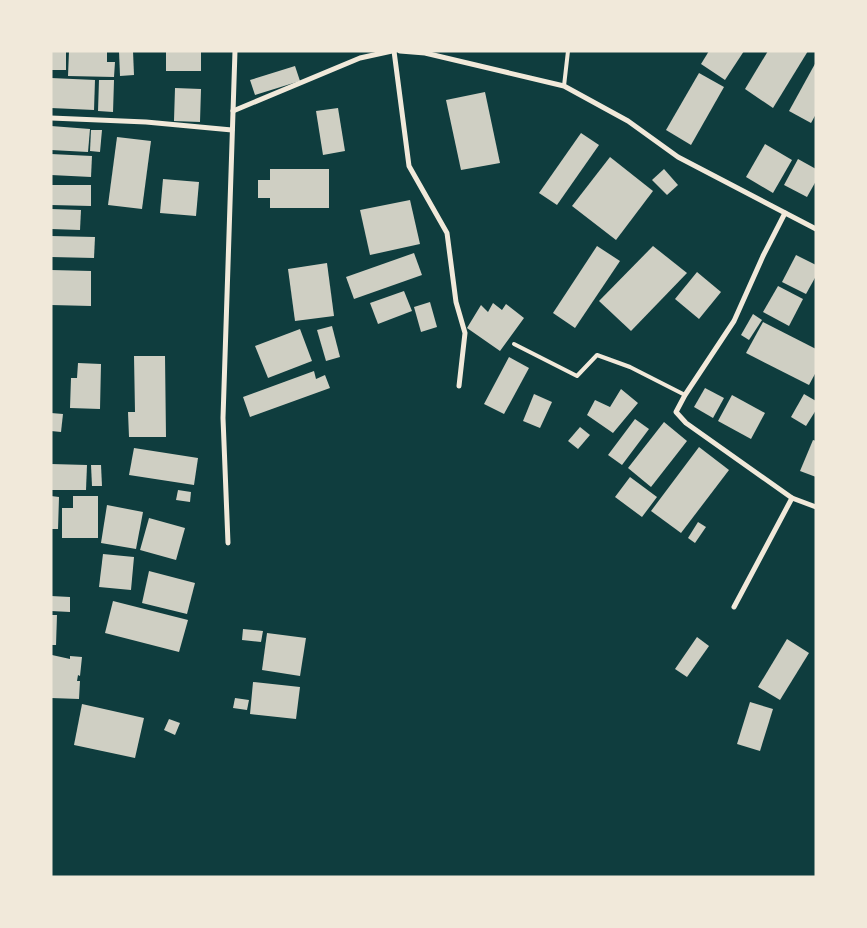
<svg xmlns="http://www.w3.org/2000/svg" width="867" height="928" font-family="Barlow,sans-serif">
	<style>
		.building { fill: #cfcfc3 }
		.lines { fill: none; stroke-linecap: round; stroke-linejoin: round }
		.service { stroke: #f1e9da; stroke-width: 4 }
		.minor { stroke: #f1e9da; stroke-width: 5 }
	</style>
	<rect width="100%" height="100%" fill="#0f3d3e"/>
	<g class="building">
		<rect x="51" y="51" width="15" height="19"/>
		<polygon points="69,51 107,51 107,62 115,62 114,77 68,76"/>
		<polygon points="119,51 133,51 134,75 120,76"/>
		<rect x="166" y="51" width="35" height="20"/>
		<polygon points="709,51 744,51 725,80 701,64"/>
		<polygon points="768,51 808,51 773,108 745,89"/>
		<polygon points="816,62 816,114 811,123 789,111"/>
		<polygon points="295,66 300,81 255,95 250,80"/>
		<polygon points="699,73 724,87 691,145 666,130"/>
		<polygon points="51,78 95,80 94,110 51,108"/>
		<polygon points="99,80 114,80 113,112 98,111"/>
		<polygon points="175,88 201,89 200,122 174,121"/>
		<polygon points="485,92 500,163 461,170 446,100"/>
		<polygon points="338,108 345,151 323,155 316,111"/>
		<polygon points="51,126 90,129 88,152 51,150"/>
		<polygon points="91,130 102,130 100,152 90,151"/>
		<polygon points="581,133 599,145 557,205 539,193"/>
		<polygon points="117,137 151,141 142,209 108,205"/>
		<polygon points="765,144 792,160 773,193 746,177"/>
		<polygon points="51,154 92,156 91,177 51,175"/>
		<polygon points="610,157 653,191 616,240 572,206"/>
		<polygon points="798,159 816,169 816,181 807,197 784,185"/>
		<polygon points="270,169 329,169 329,208 270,208 270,198 258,198 258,180 270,180"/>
		<polygon points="664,169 678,185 667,195 652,180"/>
		<polygon points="163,179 199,182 196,216 160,213"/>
		<polygon points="51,185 91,185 91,206 51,205"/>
		<polygon points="410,200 420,244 370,255 360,210"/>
		<polygon points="51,209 81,210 80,230 51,229"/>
		<polygon points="51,236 95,237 94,258 51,257"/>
		<polygon points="597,246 620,261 575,328 553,313"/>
		<polygon points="653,246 687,273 631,331 599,301"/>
		<polygon points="414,253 422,275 354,299 346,277"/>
		<polygon points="796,255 816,265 816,276 806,294 782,282"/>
		<polygon points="327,263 334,316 295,321 288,269"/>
		<polygon points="51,270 91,271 91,306 51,305"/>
		<polygon points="697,272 721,292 699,319 675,299"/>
		<polygon points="778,286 803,299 789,326 763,312"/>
		<polygon points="404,291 412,311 378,324 370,303"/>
		<polygon points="430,302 437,327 421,332 414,307"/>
		<polygon points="493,303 502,310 506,304 524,318 500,351 467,328 481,305 488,312"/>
		<polygon points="753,314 762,320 749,340 741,335"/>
		<polygon points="763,322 816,349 816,372 809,385 746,353"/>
		<polygon points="332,326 340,357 326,361 317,330"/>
		<polygon points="300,329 312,361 268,378 255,346"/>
		<polygon points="134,356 165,356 166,437 129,437 128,412 135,412"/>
		<polygon points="509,357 529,368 504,414 484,404"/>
		<polygon points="78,363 101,364 100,409 70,408 71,378 77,378"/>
		<polygon points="314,371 316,379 325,375 330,388 250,417 243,397"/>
		<polygon points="705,388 724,398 713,418 694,407"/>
		<polygon points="621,389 638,403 613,433 587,415 595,400 610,407"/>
		<polygon points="534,394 552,402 540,428 523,421"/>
		<polygon points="804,394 816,401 816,410 806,426 791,417"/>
		<polygon points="732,395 765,413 751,439 718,421"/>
		<polygon points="51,413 63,414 61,432 51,431"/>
		<polygon points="635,419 649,429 622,465 608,455"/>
		<polygon points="664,422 687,441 651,487 628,468"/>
		<polygon points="580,427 590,435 578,449 568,441"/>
		<polygon points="813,440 816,441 816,477 800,471"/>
		<polygon points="699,447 729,470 681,533 651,511"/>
		<polygon points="134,448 198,458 194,485 129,475"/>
		<polygon points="51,464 87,465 86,490 51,490"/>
		<polygon points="91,465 101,465 102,486 92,486"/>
		<polygon points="630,477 657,497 642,517 615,497"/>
		<polygon points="178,490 191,492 190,502 176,500"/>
		<polygon points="51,496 59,497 58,529 51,529"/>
		<polygon points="73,496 98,496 98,538 62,538 62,508 73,508"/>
		<polygon points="107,505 143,512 136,549 101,543"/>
		<polygon points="149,518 185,528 176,560 140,550"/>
		<polygon points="698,522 706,527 695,543 688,538"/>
		<polygon points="103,554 134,557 131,590 99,587"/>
		<polygon points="149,571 195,583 187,614 142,603"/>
		<polygon points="51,596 70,597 70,612 51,611"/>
		<polygon points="113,601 188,620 179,652 105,633"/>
		<polygon points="51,615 57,615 56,645 51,645"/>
		<polygon points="243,629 263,631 261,642 242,640"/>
		<polygon points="267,633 306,638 300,676 262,670"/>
		<polygon points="697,637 709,646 687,677 675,669"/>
		<polygon points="787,639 809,653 780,700 758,687"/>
		<polygon points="52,655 70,659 70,656 82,657 80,676 78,675 77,681 80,681 79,699 51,698"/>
		<polygon points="253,682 300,687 296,719 250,714"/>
		<polygon points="235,698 249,700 247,710 233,708"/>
		<polygon points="750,702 773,709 760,751 737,744"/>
		<polygon points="82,704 144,718 135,758 74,745"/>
		<polygon points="169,719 180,723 175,735 164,730"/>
	</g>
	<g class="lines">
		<g class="service">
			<polyline points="564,86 568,51"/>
			<polyline points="514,344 577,376 597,355 630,367 685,395"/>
		</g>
		<g class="minor">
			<polyline points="394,51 409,166 447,233 456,302 465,333 459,386"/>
			<polyline points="400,51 425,53 564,86 628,121 678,157 816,229"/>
			<polyline points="233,111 360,58 392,51"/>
			<polyline points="51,118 146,122 232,130"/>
			<polyline points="785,213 763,256 734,321 685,395 676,412 686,423 792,498 816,507"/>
			<polyline points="228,543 223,418 235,51"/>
			<polyline points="734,607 792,498"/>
		</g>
	</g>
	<rect width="867" height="928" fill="none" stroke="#f1e9da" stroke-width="105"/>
</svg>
